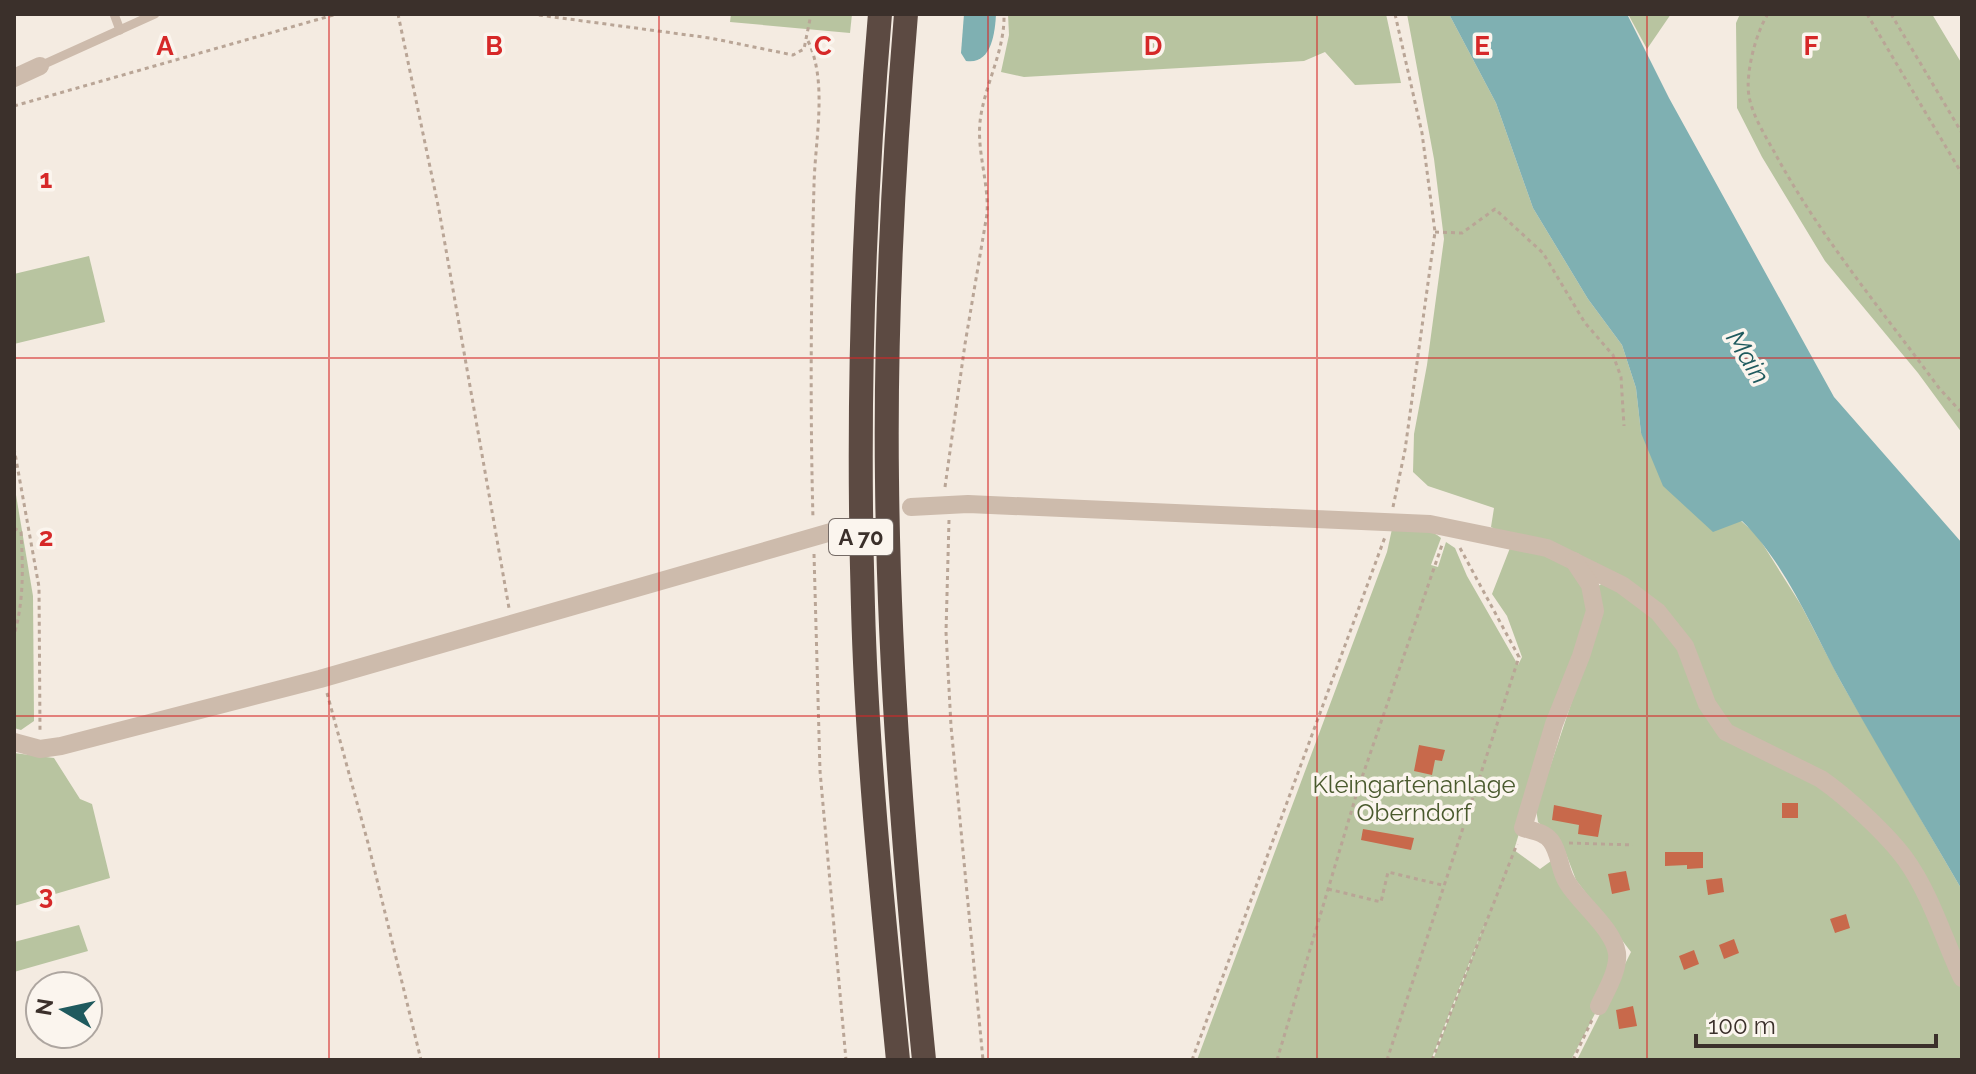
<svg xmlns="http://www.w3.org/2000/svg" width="1976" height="1074" font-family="Raleway,sans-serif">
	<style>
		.green { fill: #b8c4a0 }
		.water { fill: #7fb0b2 }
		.building { fill: #c8694b }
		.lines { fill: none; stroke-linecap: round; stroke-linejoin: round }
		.path { stroke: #b9a596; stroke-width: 3; stroke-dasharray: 4 4; stroke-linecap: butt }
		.lane { stroke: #cdbbac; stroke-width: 9 }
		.street { stroke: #cdbbac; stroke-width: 18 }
		.highway { stroke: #5c4a42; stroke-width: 24 }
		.grid { fill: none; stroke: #d62828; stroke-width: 2; stroke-opacity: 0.55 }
		.labels { text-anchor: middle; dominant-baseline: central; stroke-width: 7; stroke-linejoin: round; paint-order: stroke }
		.shield { fill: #fbf5ee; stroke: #756b66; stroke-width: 2 }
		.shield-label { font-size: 22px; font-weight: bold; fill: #3b302b }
		.park-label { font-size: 24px; fill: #4a5a2e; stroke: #fbf5ee }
		.water-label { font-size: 26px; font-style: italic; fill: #1f5a5e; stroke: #fbf5ee }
		.grid-label { font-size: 26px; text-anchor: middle; font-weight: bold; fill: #d62828; stroke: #fbf5ee; stroke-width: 7; stroke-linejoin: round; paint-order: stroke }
	</style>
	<rect width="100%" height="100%" fill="#f4ebe1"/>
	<g class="green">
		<polygon points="731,14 852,14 850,33 730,22"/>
		<polygon points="1008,14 1386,14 1401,83 1355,85 1325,52 1304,61 1024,77 1001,72 1009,35"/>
		<polygon points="1407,14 1449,14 1496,103 1533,208 1588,299 1622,345 1636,388 1641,433 1757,535 1801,605 1841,682 1962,890 1962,976 1927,899 1860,812 1726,731 1658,612 1491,527 1494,508 1428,486 1413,472 1414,434 1427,365 1444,239 1434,159"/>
		<polygon points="1628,14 1671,14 1647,49"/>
		<polygon points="1740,14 1932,14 1962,64 1962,433 1918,373 1825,261 1762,157 1737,108 1736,23"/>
		<polygon points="89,256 105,322 14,344 14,274"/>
		<polygon points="14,483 33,596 34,721 21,730 14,728"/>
		<path d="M1392 529C1408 529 1429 527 1441 538L1431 565 1438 567 1446 542 1455 548 1467 576 1518 665 1522 657 1507 616 1492 594 1510 548 1571 562 1584 585 1587 610 1514 850 1540 869 1558 856 1613 941 1599 1006 1571 1060H1433L1489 913 1431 1060H1197L1387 552Z"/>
		<polygon points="1607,581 1668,626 1715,722 1820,783 1894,851 1962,980 1962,1060 1577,1060 1631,952 1576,880 1563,846 1538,822 1536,809 1573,698 1598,586"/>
		<polygon points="14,753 54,758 80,799 92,804 110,878 14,906"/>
		<polygon points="79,925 88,951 14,972 14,942"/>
	</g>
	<g class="water">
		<path d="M964 14H996C995 34 991 65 966 61L961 53Z"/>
		<path d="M1449 14H1627L1669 98 1834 397 1962 543V890C1922 821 1880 752 1841 682 1812 629 1786 564 1742 521L1713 532 1663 486 1641 433 1636 388 1622 345 1588 299 1533 208 1496 103Z"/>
	</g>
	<g class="building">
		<polygon points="1419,745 1445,750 1442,761 1435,760 1432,775 1414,771"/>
		<rect x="1782" y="803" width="16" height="15"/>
		<polygon points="1554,805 1602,815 1598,837 1578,834 1579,825 1552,820"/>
		<polygon points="1363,829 1414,838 1411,850 1361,840"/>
		<polygon points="1665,852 1703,852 1703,868 1687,869 1687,865 1665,866"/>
		<polygon points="1626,871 1630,890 1612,894 1608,874"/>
		<polygon points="1722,878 1724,892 1708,895 1706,880"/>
		<polygon points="1846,914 1850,928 1835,933 1830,919"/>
		<polygon points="1734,939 1739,953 1724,959 1719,945"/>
		<polygon points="1694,950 1699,964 1684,970 1679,956"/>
		<polygon points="1633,1006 1637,1026 1619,1029 1616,1010"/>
	</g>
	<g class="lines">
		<g class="path">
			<polyline points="398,14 439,210 509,608"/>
			<polyline points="531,14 710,38 793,55 804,49 811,14"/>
			<path d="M1768 14C1756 32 1745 74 1749 96 1753 118 1767 138 1777 157 1822 239 1884 313 1939 388L1962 413"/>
			<polyline points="1867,14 1962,174"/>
			<polyline points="1891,14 1962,133"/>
			<path d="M808 41C828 82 815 140 814 185 811 296 810 407 813 519"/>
			<polyline points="14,106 337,14"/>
			<polyline points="1435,232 1462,233 1495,209 1543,253 1585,323 1613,355 1621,377 1624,426"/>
			<polyline points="14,448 39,587 40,730"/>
			<path d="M945 487 965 344 987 214C989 183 977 153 980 122 984 85 1005 52 1004 14"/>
			<polyline points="1393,507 1405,450 1435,232 1422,133 1395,14"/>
			<polyline points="949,520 946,632 951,726 983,1060"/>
			<path d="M14 528 21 532C23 568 24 601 14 635"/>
			<polyline points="814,554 820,771 846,1060"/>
			<polyline points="327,693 368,843 421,1060"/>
			<polyline points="1569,843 1633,845"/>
			<polyline points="1328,889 1381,902 1388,872 1442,885"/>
			<polyline points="1192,1060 1385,537"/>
			<polyline points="1277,1060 1358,789 1443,542"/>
			<polyline points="1387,1060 1519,657 1460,548"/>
			<polyline points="1432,1060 1517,844"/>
			<polyline points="1573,1060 1592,1020"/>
		</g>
		<g class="lane">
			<polyline points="114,14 120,30"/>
			<polyline points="40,66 155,14"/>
		</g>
		<g class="street">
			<polyline points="14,78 40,66"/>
			<path d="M911 507 968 504 1430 524 1547 548 1622 585 1658 612 1685 646 1707 704 1726 732 1821 779C1847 797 1888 835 1906 860 1931 895 1944 940 1962 978"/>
			<path d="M1574 561 1590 585 1595 611 1581 656 1554 724 1523 828C1533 831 1544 832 1551 841 1560 853 1559 869 1567 882 1580 904 1613 928 1617 953 1619 970 1606 991 1599 1006"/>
			<polyline points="14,742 40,749 61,746 320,679 838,530"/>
		</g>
		<g class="highway">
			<path d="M880 14C863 211 857 409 863 607 867 758 883 909 898 1060"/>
			<path d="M906 14C893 169 885 324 887 480 889 674 905 867 924 1060"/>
		</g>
	</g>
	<path class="grid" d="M329 14V1060M659 14V1060M988 14V1060M1317 14V1060M1647 14V1060M14 358H1962M14 716H1962"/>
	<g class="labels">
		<rect class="shield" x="829" y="519" width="64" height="36" rx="6"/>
		<g class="shield-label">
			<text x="861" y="537">A 70</text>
		</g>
		<g class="park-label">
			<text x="1414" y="784">Kleingartenanlage<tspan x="1414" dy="28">Oberndorf</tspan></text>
		</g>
		<g class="water-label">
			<text transform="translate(1748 357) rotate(58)">Main</text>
		</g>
	</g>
	<g class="grid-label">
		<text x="165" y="55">A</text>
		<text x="494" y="55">B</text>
		<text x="823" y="55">C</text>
		<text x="1153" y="55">D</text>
		<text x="1482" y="55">E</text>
		<text x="1811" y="55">F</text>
		<text x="46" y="188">1</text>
		<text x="46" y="546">2</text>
		<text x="46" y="904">3</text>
	</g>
	<rect width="1976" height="1074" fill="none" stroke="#3b302b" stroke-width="32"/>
	<g transform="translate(64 1010) rotate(279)"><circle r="38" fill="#fbf5ee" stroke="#aea6a0" stroke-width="2"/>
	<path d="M0-6L14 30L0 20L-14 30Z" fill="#1f5a5e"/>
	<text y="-12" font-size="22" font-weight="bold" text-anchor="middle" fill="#3b302b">N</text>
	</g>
	<path d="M1696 1034v12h240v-12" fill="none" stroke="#3b302b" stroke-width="4"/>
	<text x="1708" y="1034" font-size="24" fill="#3b302b" stroke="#fbf5ee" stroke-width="6" paint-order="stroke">100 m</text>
</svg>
